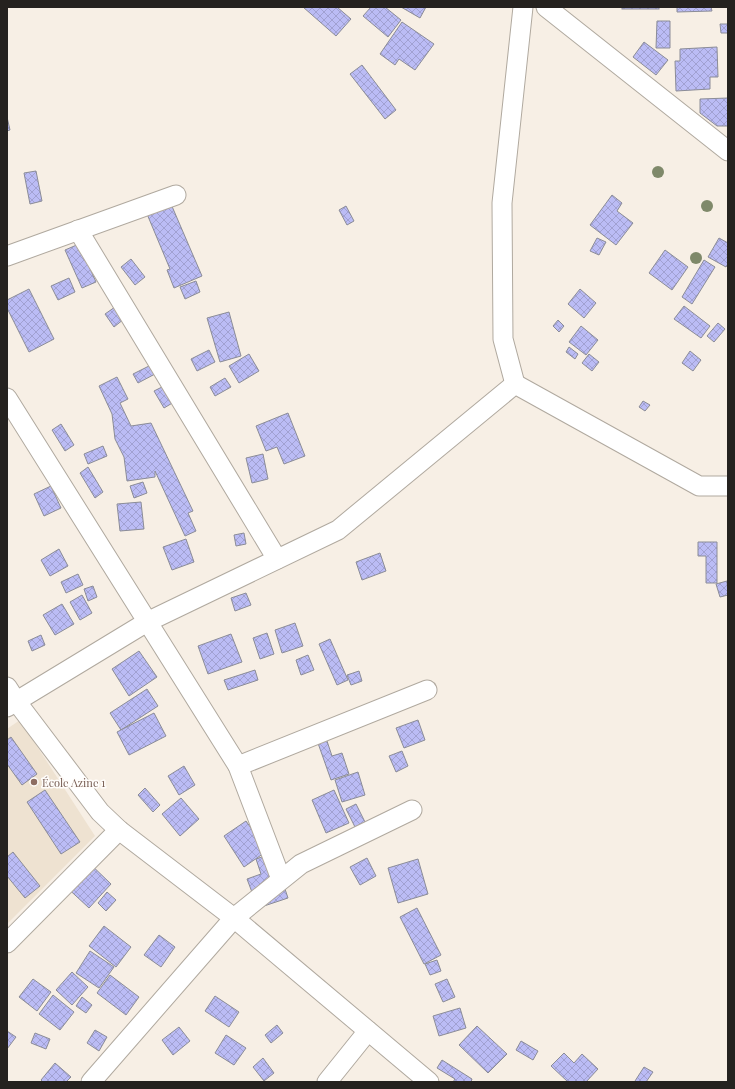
<svg xmlns="http://www.w3.org/2000/svg" width="735" height="1089" font-family="'Playfair Display',serif">
	<style>
		.built { fill: #eee2d1 }
		.building { fill: url(#building-cross-hatch); stroke: #8b8c97 }
		.lines { fill: none; stroke-linecap: round; stroke-linejoin: round }
		.minor-casing { stroke: #b0a99f; stroke-width: 21 }
		.minor { stroke: #fff; stroke-width: 19 }
		.tree { fill: #7f896a }
		.education-dot { fill: #8d6e63; stroke: #fffdfb; stroke-width: 1.5 }
		.labels { text-anchor: middle; dominant-baseline: central; stroke-width: 3; stroke-linejoin: round; paint-order: stroke }
		.education-label { font-size: 11px; fill: #785e54; stroke: #fffdfb; text-anchor: start }
	</style>
	<defs>
		<pattern id="building-cross-hatch" width="8" height="8" patternUnits="userSpaceOnUse"><rect width="8" height="8" fill="#bbbcf5"/><path d="M0 0l8 8M0 8l8-8" fill="none" stroke="#a1a1d2"/></pattern>
	</defs>
	<rect width="100%" height="100%" fill="#f7efe5"/>
	<polygon class="built" points="20,720 95,836 7,924 7,729"/>
	<g class="building">
		<polygon points="303,7 337,7 351,19 336,36"/>
		<polygon points="371,7 385,7 401,20 388,37 363,16"/>
		<polygon points="401,7 426,7 420,18"/>
		<rect x="622" y="7" width="37" height="2"/>
		<polygon points="677,7 711,7 712,11 677,12"/>
		<polygon points="657,21 670,21 670,48 656,48"/>
		<polygon points="402,22 434,44 415,70 399,59 395,65 380,54"/>
		<polygon points="720,24 728,24 728,33 721,33"/>
		<polygon points="644,42 668,60 656,75 633,57"/>
		<polygon points="717,47 718,77 710,77 710,89 676,91 675,61 680,61 680,49"/>
		<polygon points="362,65 396,110 385,119 350,74"/>
		<polygon points="728,98 728,126 717,126 700,113 700,99"/>
		<polygon points="7,117 10,130 7,131"/>
		<polygon points="36,171 42,201 30,204 24,173"/>
		<polygon points="612,195 622,203 617,211 633,223 616,245 590,225"/>
		<polygon points="171,204 202,276 174,288 167,270 170,269 147,214"/>
		<polygon points="346,206 354,221 347,225 339,210"/>
		<polygon points="597,238 606,242 599,255 590,251"/>
		<polygon points="719,238 728,243 728,264 726,267 708,257"/>
		<polygon points="79,244 96,282 82,288 65,250"/>
		<polygon points="665,250 688,267 672,290 649,273"/>
		<polygon points="131,259 145,277 135,285 121,267"/>
		<polygon points="704,260 715,267 692,304 682,297"/>
		<polygon points="69,278 75,292 58,300 51,286"/>
		<polygon points="196,281 200,292 185,299 180,287"/>
		<polygon points="29,289 54,339 29,352 7,308 7,300"/>
		<polygon points="580,289 596,303 584,318 568,304"/>
		<polygon points="684,306 710,326 701,338 674,319"/>
		<polygon points="115,307 124,319 114,327 105,314"/>
		<polygon points="229,312 241,356 220,362 207,318"/>
		<polygon points="558,320 564,326 559,332 553,326"/>
		<polygon points="718,323 725,329 714,342 707,336"/>
		<polygon points="581,326 598,340 586,355 569,342"/>
		<polygon points="569,347 578,354 575,359 566,352"/>
		<polygon points="209,350 215,362 197,371 191,359"/>
		<polygon points="690,351 701,360 693,371 682,363"/>
		<polygon points="249,354 259,371 239,383 229,366"/>
		<polygon points="589,354 599,362 592,371 582,363"/>
		<polygon points="151,365 155,374 138,383 133,374"/>
		<polygon points="117,377 128,399 120,403 131,426 151,423 193,511 188,513 196,531 185,536 155,471 155,477 127,481 124,457 115,439 112,414 99,386"/>
		<polygon points="225,378 231,387 215,396 210,387"/>
		<polygon points="164,386 174,402 164,408 154,391"/>
		<polygon points="643,401 650,405 645,411 639,407"/>
		<polygon points="288,413 305,456 284,464 277,447 266,451 256,426"/>
		<polygon points="61,424 74,445 65,451 52,430"/>
		<polygon points="103,446 107,456 88,464 84,454"/>
		<polygon points="263,454 268,479 252,483 246,458"/>
		<polygon points="88,467 103,492 95,498 80,473"/>
		<polygon points="143,482 147,493 134,498 130,486"/>
		<polygon points="51,486 61,508 44,516 34,494"/>
		<polygon points="141,502 144,529 120,531 117,504"/>
		<polygon points="244,533 246,544 236,546 234,535"/>
		<polygon points="186,539 194,562 172,570 163,547"/>
		<polygon points="698,542 717,542 717,583 706,583 706,556 698,556"/>
		<polygon points="59,549 68,566 50,576 41,560"/>
		<polygon points="380,553 386,571 362,580 356,562"/>
		<polygon points="78,574 83,585 66,593 61,582"/>
		<polygon points="727,581 728,595 720,597 716,584"/>
		<polygon points="93,586 97,597 88,601 84,589"/>
		<polygon points="246,593 251,605 235,611 231,598"/>
		<polygon points="82,595 92,613 80,620 70,602"/>
		<polygon points="62,604 74,624 55,635 43,615"/>
		<polygon points="295,623 303,646 282,653 275,630"/>
		<polygon points="267,633 274,654 260,659 253,638"/>
		<polygon points="231,634 242,662 208,674 198,646"/>
		<polygon points="41,635 45,645 32,651 28,641"/>
		<polygon points="330,639 348,680 337,685 319,644"/>
		<polygon points="139,651 157,677 129,696 112,669"/>
		<polygon points="308,655 314,670 301,675 296,660"/>
		<polygon points="255,670 258,680 228,690 224,680"/>
		<polygon points="359,671 362,681 351,685 347,675"/>
		<polygon points="147,689 158,706 121,730 110,713"/>
		<polygon points="154,713 166,736 129,755 117,732"/>
		<polygon points="418,720 425,740 404,748 396,728"/>
		<polygon points="322,726 332,756 342,753 349,774 331,780 313,729"/>
		<polygon points="11,737 37,774 22,785 7,764 7,740"/>
		<polygon points="402,751 408,766 396,772 389,756"/>
		<polygon points="184,766 195,785 179,795 168,776"/>
		<polygon points="358,772 365,795 342,802 335,780"/>
		<polygon points="145,788 160,805 153,812 138,795"/>
		<polygon points="45,790 80,842 61,854 27,802"/>
		<polygon points="334,790 349,823 326,833 312,800"/>
		<polygon points="181,798 199,819 180,836 162,814"/>
		<polygon points="356,804 365,822 355,827 346,809"/>
		<polygon points="246,821 267,851 244,867 224,836"/>
		<polygon points="13,852 40,886 25,898 7,876 7,857"/>
		<polygon points="273,853 288,898 258,908 247,879 261,874 256,859"/>
		<polygon points="84,858 111,884 89,908 62,883"/>
		<polygon points="367,858 376,876 360,885 350,867"/>
		<polygon points="418,859 428,894 398,903 388,868"/>
		<polygon points="107,892 116,900 106,911 98,903"/>
		<polygon points="417,908 441,955 424,964 400,917"/>
		<polygon points="104,926 131,947 116,967 89,946"/>
		<polygon points="159,935 175,947 161,967 144,955"/>
		<polygon points="90,951 114,967 99,988 76,973"/>
		<polygon points="437,960 441,971 430,975 425,964"/>
		<polygon points="72,972 88,987 72,1005 56,990"/>
		<polygon points="110,975 139,997 126,1015 97,993"/>
		<polygon points="33,979 51,992 37,1011 19,997"/>
		<polygon points="447,979 455,997 443,1002 435,984"/>
		<polygon points="53,995 74,1012 60,1030 39,1014"/>
		<polygon points="215,996 239,1012 229,1027 205,1011"/>
		<polygon points="82,997 92,1005 86,1013 76,1006"/>
		<polygon points="460,1008 466,1028 439,1036 433,1016"/>
		<polygon points="277,1025 283,1033 271,1043 265,1035"/>
		<polygon points="477,1026 507,1054 488,1073 459,1045"/>
		<polygon points="179,1027 190,1041 173,1055 162,1040"/>
		<polygon points="95,1030 107,1037 99,1051 87,1043"/>
		<polygon points="7,1031 16,1037 7,1049"/>
		<polygon points="35,1033 50,1039 46,1049 31,1043"/>
		<polygon points="226,1035 246,1048 234,1065 215,1053"/>
		<polygon points="521,1041 538,1051 533,1060 516,1050"/>
		<polygon points="564,1053 574,1063 582,1054 598,1069 586,1082 568,1082 551,1066"/>
		<polygon points="263,1058 274,1073 264,1081 253,1067"/>
		<polygon points="442,1060 472,1079 471,1082 453,1082 455,1079 437,1068"/>
		<polygon points="55,1063 71,1077 66,1082 43,1082 41,1080"/>
		<polygon points="644,1067 653,1072 646,1082 636,1082 635,1081"/>
	</g>
	<g class="lines">
		<g class="minor-casing">
			<g id="minor">
				<polyline points="546,7 728,151"/>
				<polyline points="78,230 277,559"/>
				<polyline points="7,256 176,195"/>
				<polyline points="515,384 503,339 502,203 523,7"/>
				<polyline points="7,398 238,766 281,879"/>
				<polyline points="7,687 16,701 100,812 119,830 234,918 429,1082"/>
				<polyline points="7,707 147,622 338,530 515,384 699,486 728,486"/>
				<polyline points="238,766 427,690"/>
				<polyline points="7,943 119,830"/>
				<polyline points="91,1082 234,918 301,864 412,810"/>
				<polyline points="327,1082 368,1031"/>
			</g>
		</g>
		<use href="#minor" class="minor"/>
	</g>
	<g class="tree">
		<circle cx="658" cy="172" r="6"/>
		<circle cx="707" cy="206" r="6"/>
		<circle cx="696" cy="258" r="6"/>
	</g>
	<circle class="education-dot" cx="34" cy="782" r="4"/>
	<g class="labels">
		<g class="education-label">
			<text x="42" y="782">École Azine 1</text>
		</g>
	</g>
	<rect width="735" height="1089" fill="none" stroke="#25221f" stroke-width="16"/>
</svg>
